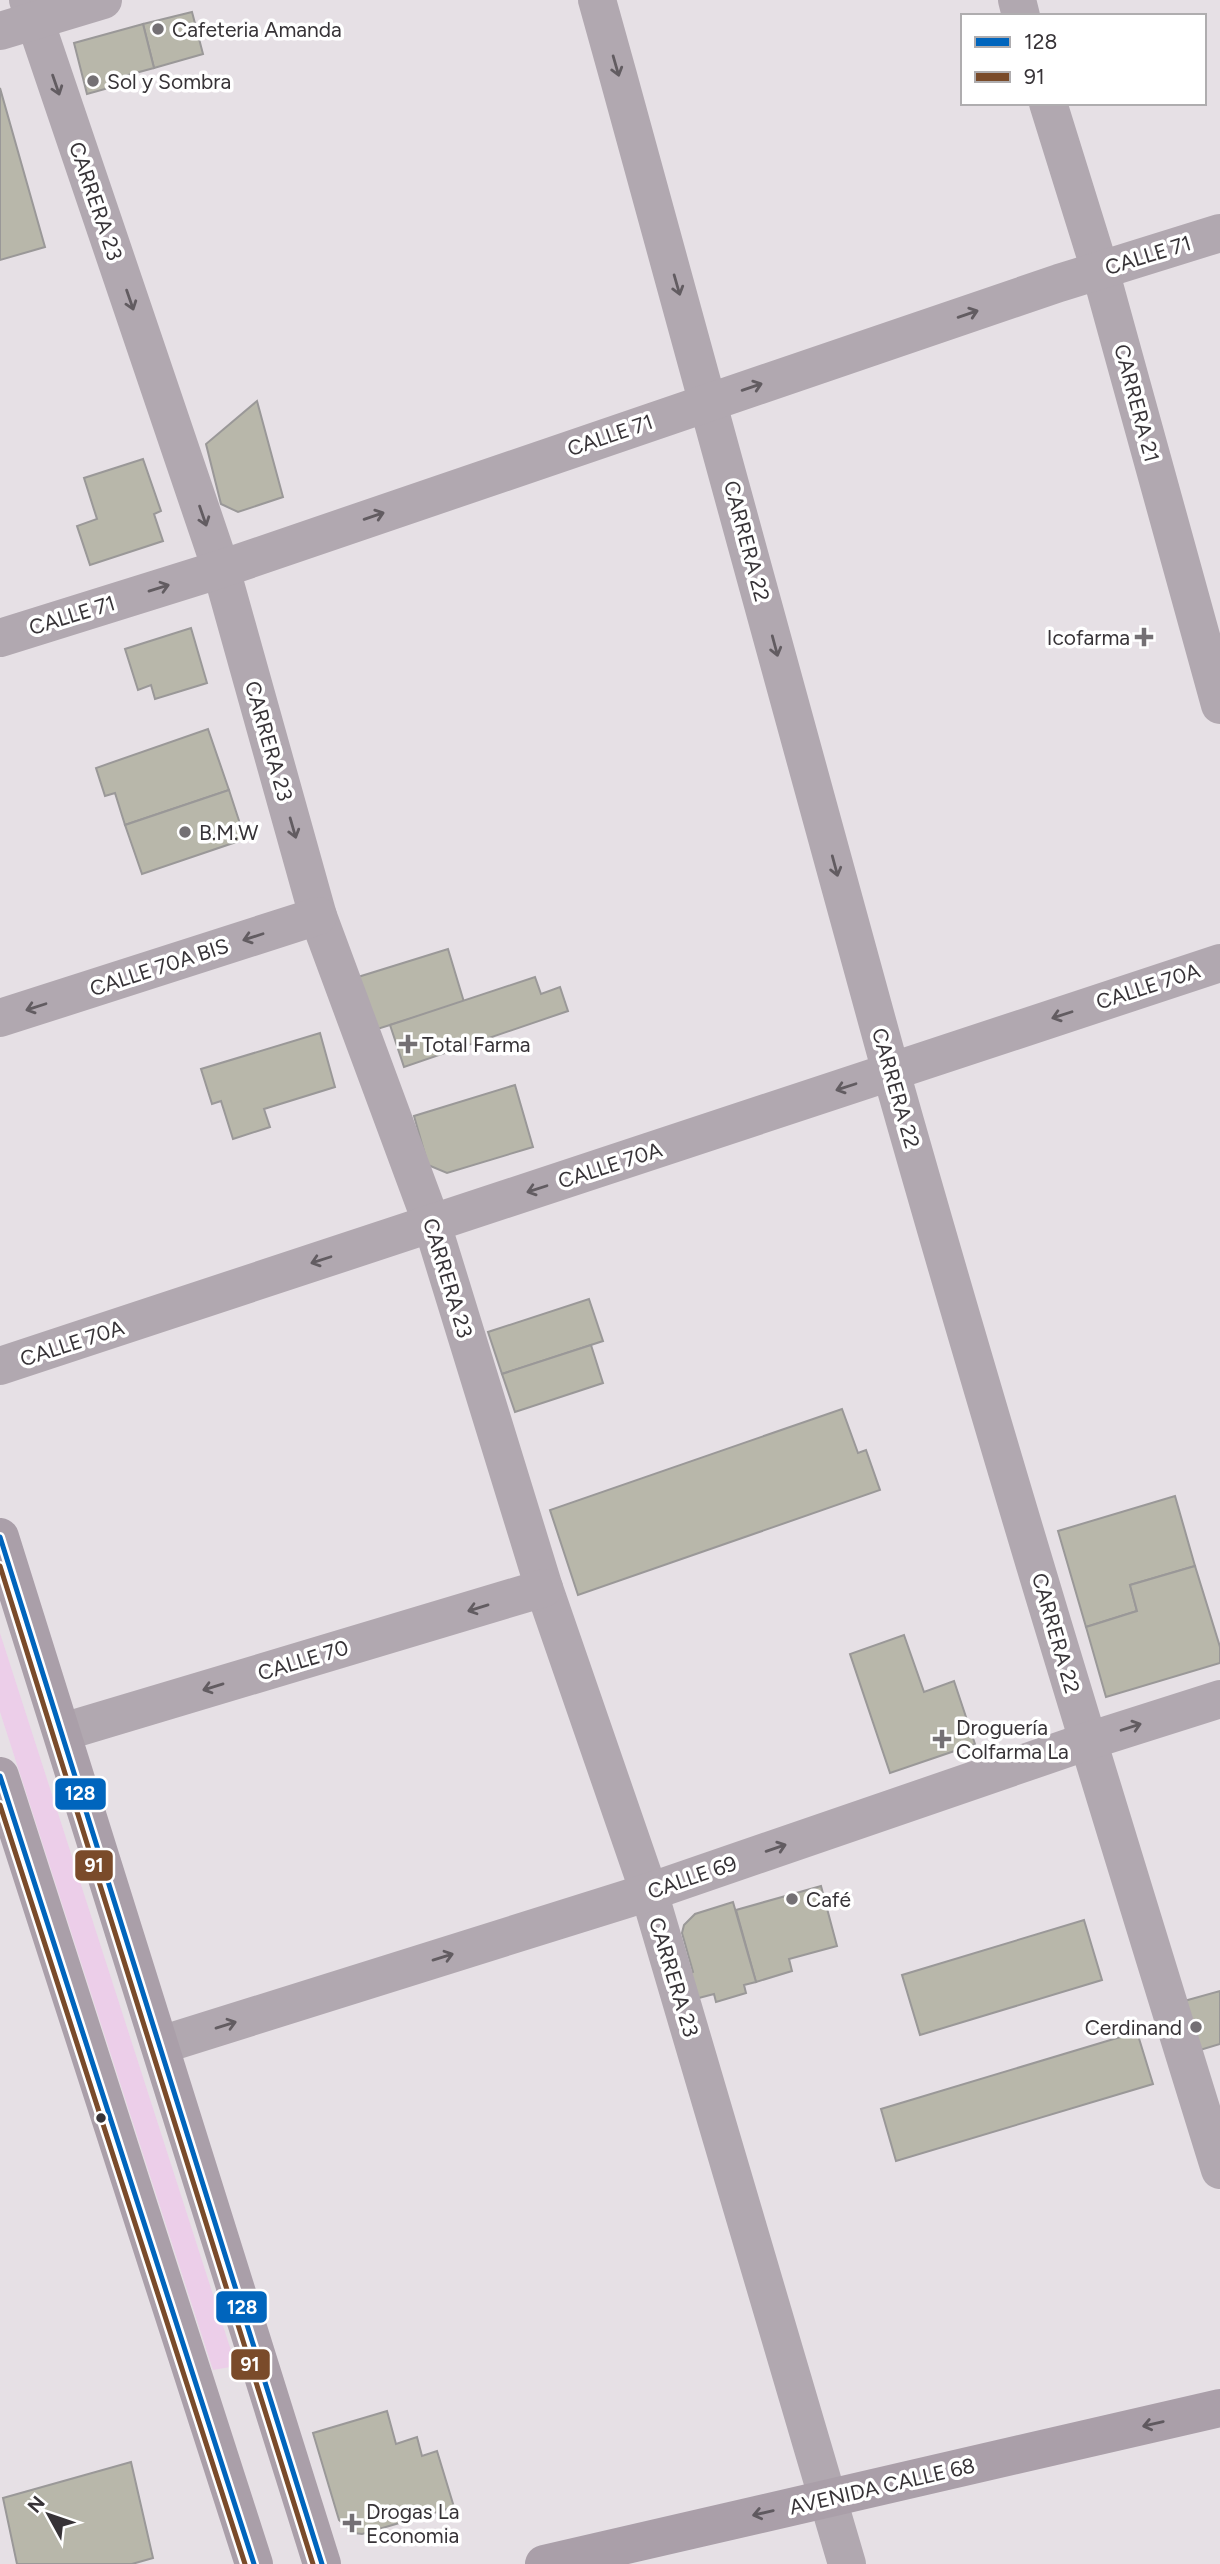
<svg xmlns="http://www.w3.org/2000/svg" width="1220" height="2564" font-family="Figtree,sans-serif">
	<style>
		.green { fill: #eccee9 }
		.building { fill: #b8b7aa; stroke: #9a9898; stroke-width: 2 }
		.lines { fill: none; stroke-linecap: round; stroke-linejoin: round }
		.minor { stroke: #b1a8b0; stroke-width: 38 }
		.major { stroke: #aa9fa9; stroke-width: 38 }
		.bus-1-casing { stroke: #fff; stroke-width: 10 }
		.bus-2-casing { stroke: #fff; stroke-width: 10 }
		.bus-1 { stroke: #0065bd; stroke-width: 5 }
		.bus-2 { stroke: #7a4b2a; stroke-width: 5 }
		.oneway { stroke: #625c61 }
		.oneway2 { stroke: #5f595f }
		.poi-dot { fill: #747074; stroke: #fff; stroke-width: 2.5 }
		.bus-dot { fill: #373337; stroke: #fff; stroke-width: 2.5 }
		.labels { text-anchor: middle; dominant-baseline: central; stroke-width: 7; stroke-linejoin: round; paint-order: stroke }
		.poi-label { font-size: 21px; fill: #373337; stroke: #fff; text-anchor: start }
		.street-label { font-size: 21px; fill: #373337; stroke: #fff }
		.line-badge { stroke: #fff; stroke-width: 2.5 }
		.badge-label { font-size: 19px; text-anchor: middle; font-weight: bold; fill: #fff }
	</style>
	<rect width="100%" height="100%" fill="#e6e0e5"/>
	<polygon class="green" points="0,1633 236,2366 213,2370 0,1712"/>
	<g class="building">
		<polygon points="192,12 203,54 154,68 143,24"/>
		<polygon points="143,24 154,68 117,78 119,85 87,94 74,43"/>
		<polygon points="0,88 45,247 0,260"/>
		<polygon points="257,401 283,497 238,512 221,504 206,444"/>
		<polygon points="143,459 161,511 154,514 163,541 90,565 77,526 97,519 84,478"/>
		<polygon points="191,628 207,683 155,699 151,685 138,690 125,649"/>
		<polygon points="208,729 229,790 125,825 115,793 105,796 96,768"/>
		<polygon points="229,790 245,839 142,874 125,825"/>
		<polygon points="448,949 464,1002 374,1030 358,977"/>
		<polygon points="535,977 541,994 560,987 568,1011 404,1067 390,1025"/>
		<polygon points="320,1033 335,1087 264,1109 270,1127 233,1139 221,1101 212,1104 201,1069"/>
		<polygon points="515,1085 533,1147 447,1173 428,1165 414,1116"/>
		<polygon points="589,1299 603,1341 502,1374 488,1332"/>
		<polygon points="591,1345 603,1383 515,1412 502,1374"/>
		<polygon points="842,1409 858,1453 866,1450 880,1490 578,1595 550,1510"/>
		<polygon points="1175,1496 1195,1566 1130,1585 1137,1611 1086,1627 1058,1531"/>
		<polygon points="1195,1566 1220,1647 1220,1663 1106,1697 1086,1627 1137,1611 1130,1585"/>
		<polygon points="904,1635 924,1692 954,1681 975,1744 890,1773 850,1654"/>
		<polygon points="821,1886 837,1946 789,1959 792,1971 756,1982 736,1910"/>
		<polygon points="733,1902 756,1982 744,1985 746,1993 716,2002 714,1994 695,1999 688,1974 693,1972 682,1933 684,1925 695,1914"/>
		<polygon points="1084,1920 1102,1980 920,2035 902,1975"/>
		<polygon points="1220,1991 1220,2044 1190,2053 1177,2003"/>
		<polygon points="1137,2032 1153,2084 896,2161 881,2109"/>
		<polygon points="387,2411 396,2444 417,2437 422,2456 437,2451 454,2507 362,2534 354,2533 339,2520 313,2433"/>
		<polygon points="131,2462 153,2558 132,2564 17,2564 3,2498"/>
	</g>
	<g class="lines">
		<g class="minor">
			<polyline points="28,0 221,569 318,916 432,1224 544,1588 649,1892 847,2564"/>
			<path d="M597 0C697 357 790 716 891 1072 995 1440 1107 1805 1220 2170"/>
			<polyline points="1017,0 1021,16"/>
			<polyline points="0,31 103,0"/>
			<polyline points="1048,103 1100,270 1220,705"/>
			<polyline points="0,638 221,569 1059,283 1220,233"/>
			<polyline points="0,1018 318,916"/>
			<polyline points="0,1366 1220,963"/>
			<polyline points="63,1732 544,1588"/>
			<polyline points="161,2045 649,1892 1088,1741 1220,1699"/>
		</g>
		<g class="major">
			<polyline points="0,1537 322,2564"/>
			<polyline points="0,1776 254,2564"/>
			<polyline points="544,2564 1220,2408"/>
		</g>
		<g class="bus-1-casing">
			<g id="bus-1">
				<polyline points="0,1537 322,2564"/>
				<polyline points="0,1776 254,2564"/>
			</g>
		</g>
		<g class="bus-2-casing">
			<g id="bus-2">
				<polyline points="0,1566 313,2564"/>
				<polyline points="0,1805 245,2564"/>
			</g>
		</g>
		<use href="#bus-1" class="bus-1"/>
		<use href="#bus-2" class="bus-2"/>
	</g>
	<defs><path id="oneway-shaft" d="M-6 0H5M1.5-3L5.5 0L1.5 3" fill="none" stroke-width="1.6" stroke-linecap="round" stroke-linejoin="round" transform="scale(1.75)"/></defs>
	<g class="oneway">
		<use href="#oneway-shaft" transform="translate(616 66) rotate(74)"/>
		<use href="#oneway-shaft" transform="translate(56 85) rotate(71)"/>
		<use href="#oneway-shaft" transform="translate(677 285) rotate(74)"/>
		<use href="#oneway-shaft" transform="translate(130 300) rotate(71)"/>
		<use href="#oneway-shaft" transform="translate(968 314) rotate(-19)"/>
		<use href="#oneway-shaft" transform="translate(752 387) rotate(-19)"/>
		<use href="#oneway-shaft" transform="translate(203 516) rotate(71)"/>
		<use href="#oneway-shaft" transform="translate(374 516) rotate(-19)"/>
		<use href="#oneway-shaft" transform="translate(159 588) rotate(-17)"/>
		<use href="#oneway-shaft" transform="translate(775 646) rotate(75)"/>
		<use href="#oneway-shaft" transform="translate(293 828) rotate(74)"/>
		<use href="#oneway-shaft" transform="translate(835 866) rotate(75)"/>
		<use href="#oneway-shaft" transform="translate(253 937) rotate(162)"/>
		<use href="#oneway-shaft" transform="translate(36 1007) rotate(162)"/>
		<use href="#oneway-shaft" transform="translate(1062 1015) rotate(162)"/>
		<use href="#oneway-shaft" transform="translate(846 1087) rotate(162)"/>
		<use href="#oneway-shaft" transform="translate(537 1189) rotate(162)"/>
		<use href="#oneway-shaft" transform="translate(321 1260) rotate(162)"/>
		<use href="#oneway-shaft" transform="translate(478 1608) rotate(163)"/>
		<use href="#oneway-shaft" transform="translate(213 1687) rotate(163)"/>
		<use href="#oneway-shaft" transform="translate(1131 1727) rotate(-18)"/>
		<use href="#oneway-shaft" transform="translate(776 1848) rotate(-19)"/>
		<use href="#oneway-shaft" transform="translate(443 1957) rotate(-17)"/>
		<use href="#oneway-shaft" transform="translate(226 2025) rotate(-17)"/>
	</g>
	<g class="oneway2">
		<use href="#oneway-shaft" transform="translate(1153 2424) rotate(167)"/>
		<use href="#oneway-shaft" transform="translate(763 2513) rotate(167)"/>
	</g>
	<g class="poi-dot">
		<circle cx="158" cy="29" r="7"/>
		<circle cx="93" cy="81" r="7"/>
		<path d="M1140.5 626.5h7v7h7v7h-7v7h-7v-7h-7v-7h7z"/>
		<circle cx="185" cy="832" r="7"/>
		<path d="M404.5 1033.5h7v7h7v7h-7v7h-7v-7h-7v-7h7z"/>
		<path d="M938.5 1728.5h7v7h7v7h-7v7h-7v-7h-7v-7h7z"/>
		<circle cx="792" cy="1899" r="7"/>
		<circle cx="1196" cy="2027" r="7"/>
		<path d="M348.5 2512.5h7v7h7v7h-7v7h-7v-7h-7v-7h7z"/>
	</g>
	<circle class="bus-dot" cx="101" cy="2118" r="6"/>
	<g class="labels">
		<g class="poi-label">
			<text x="172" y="29">Cafeteria Amanda</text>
			<text x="107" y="81">Sol y Sombra</text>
			<text x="1130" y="637" text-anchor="end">Icofarma</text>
			<text x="199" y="832">B.M.W</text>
			<text x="422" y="1044">Total Farma</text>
			<text x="956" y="1727">Droguería<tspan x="956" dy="24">Colfarma La</tspan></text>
			<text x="806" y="1899">Café</text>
			<text x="1182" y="2027" text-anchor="end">Cerdinand</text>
			<text x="366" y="2511">Drogas La<tspan x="366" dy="24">Economia</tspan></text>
		</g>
		<g class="street-label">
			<text transform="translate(96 201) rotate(71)">CARRERA 23</text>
			<text transform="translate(1148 255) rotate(-17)">CALLE 71</text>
			<text transform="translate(1137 403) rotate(75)">CARRERA 21</text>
			<text transform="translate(610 435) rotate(-19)">CALLE 71</text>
			<text transform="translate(747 541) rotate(75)">CARRERA 22</text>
			<text transform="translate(72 615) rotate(-17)">CALLE 71</text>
			<text transform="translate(269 741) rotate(74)">CARRERA 23</text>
			<text transform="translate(159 967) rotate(-18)">CALLE 70A BIS</text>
			<text transform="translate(1148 986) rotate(-18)">CALLE 70A</text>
			<text transform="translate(896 1088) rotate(74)">CARRERA 22</text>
			<text transform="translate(610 1165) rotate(-18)">CALLE 70A</text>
			<text transform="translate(448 1278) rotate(73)">CARRERA 23</text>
			<text transform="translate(72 1343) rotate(-18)">CALLE 70A</text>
			<text transform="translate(1056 1633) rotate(74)">CARRERA 22</text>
			<text transform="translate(303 1660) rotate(-17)">CALLE 70</text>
			<text transform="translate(692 1877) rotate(-19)">CALLE 69</text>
			<text transform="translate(674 1977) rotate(73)">CARRERA 23</text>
			<text transform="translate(882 2486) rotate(-13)">AVENIDA CALLE 68</text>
		</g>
	</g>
	<g class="line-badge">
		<rect x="54" y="1777" width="53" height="34" rx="7" fill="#0065bd"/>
		<rect x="74" y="1849" width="40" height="33" rx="7" fill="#7a4b2a"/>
		<rect x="215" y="2290" width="53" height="34" rx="7" fill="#0065bd"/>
		<rect x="230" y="2348" width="41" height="33" rx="7" fill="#7a4b2a"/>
	</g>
	<g class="badge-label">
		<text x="80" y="1800">128</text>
		<text x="94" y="1872">91</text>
		<text x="242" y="2314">128</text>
		<text x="250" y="2371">91</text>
	</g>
	<rect x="961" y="14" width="245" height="91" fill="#ffffff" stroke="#afadaf" stroke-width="2"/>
	<rect x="975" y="37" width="35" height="10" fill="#0065bd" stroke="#afadaf" stroke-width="2"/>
	<text x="1024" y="49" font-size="21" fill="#373337">128</text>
	<rect x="975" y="72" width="35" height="10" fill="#7a4b2a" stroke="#afadaf" stroke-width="2"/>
	<text x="1024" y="84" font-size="21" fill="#373337">91</text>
	<g transform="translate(49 2515) rotate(310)" stroke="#ffffff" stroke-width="5" paint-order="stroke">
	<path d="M0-5L12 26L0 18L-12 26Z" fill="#373337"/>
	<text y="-10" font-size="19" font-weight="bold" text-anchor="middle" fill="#373337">N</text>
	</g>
</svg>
